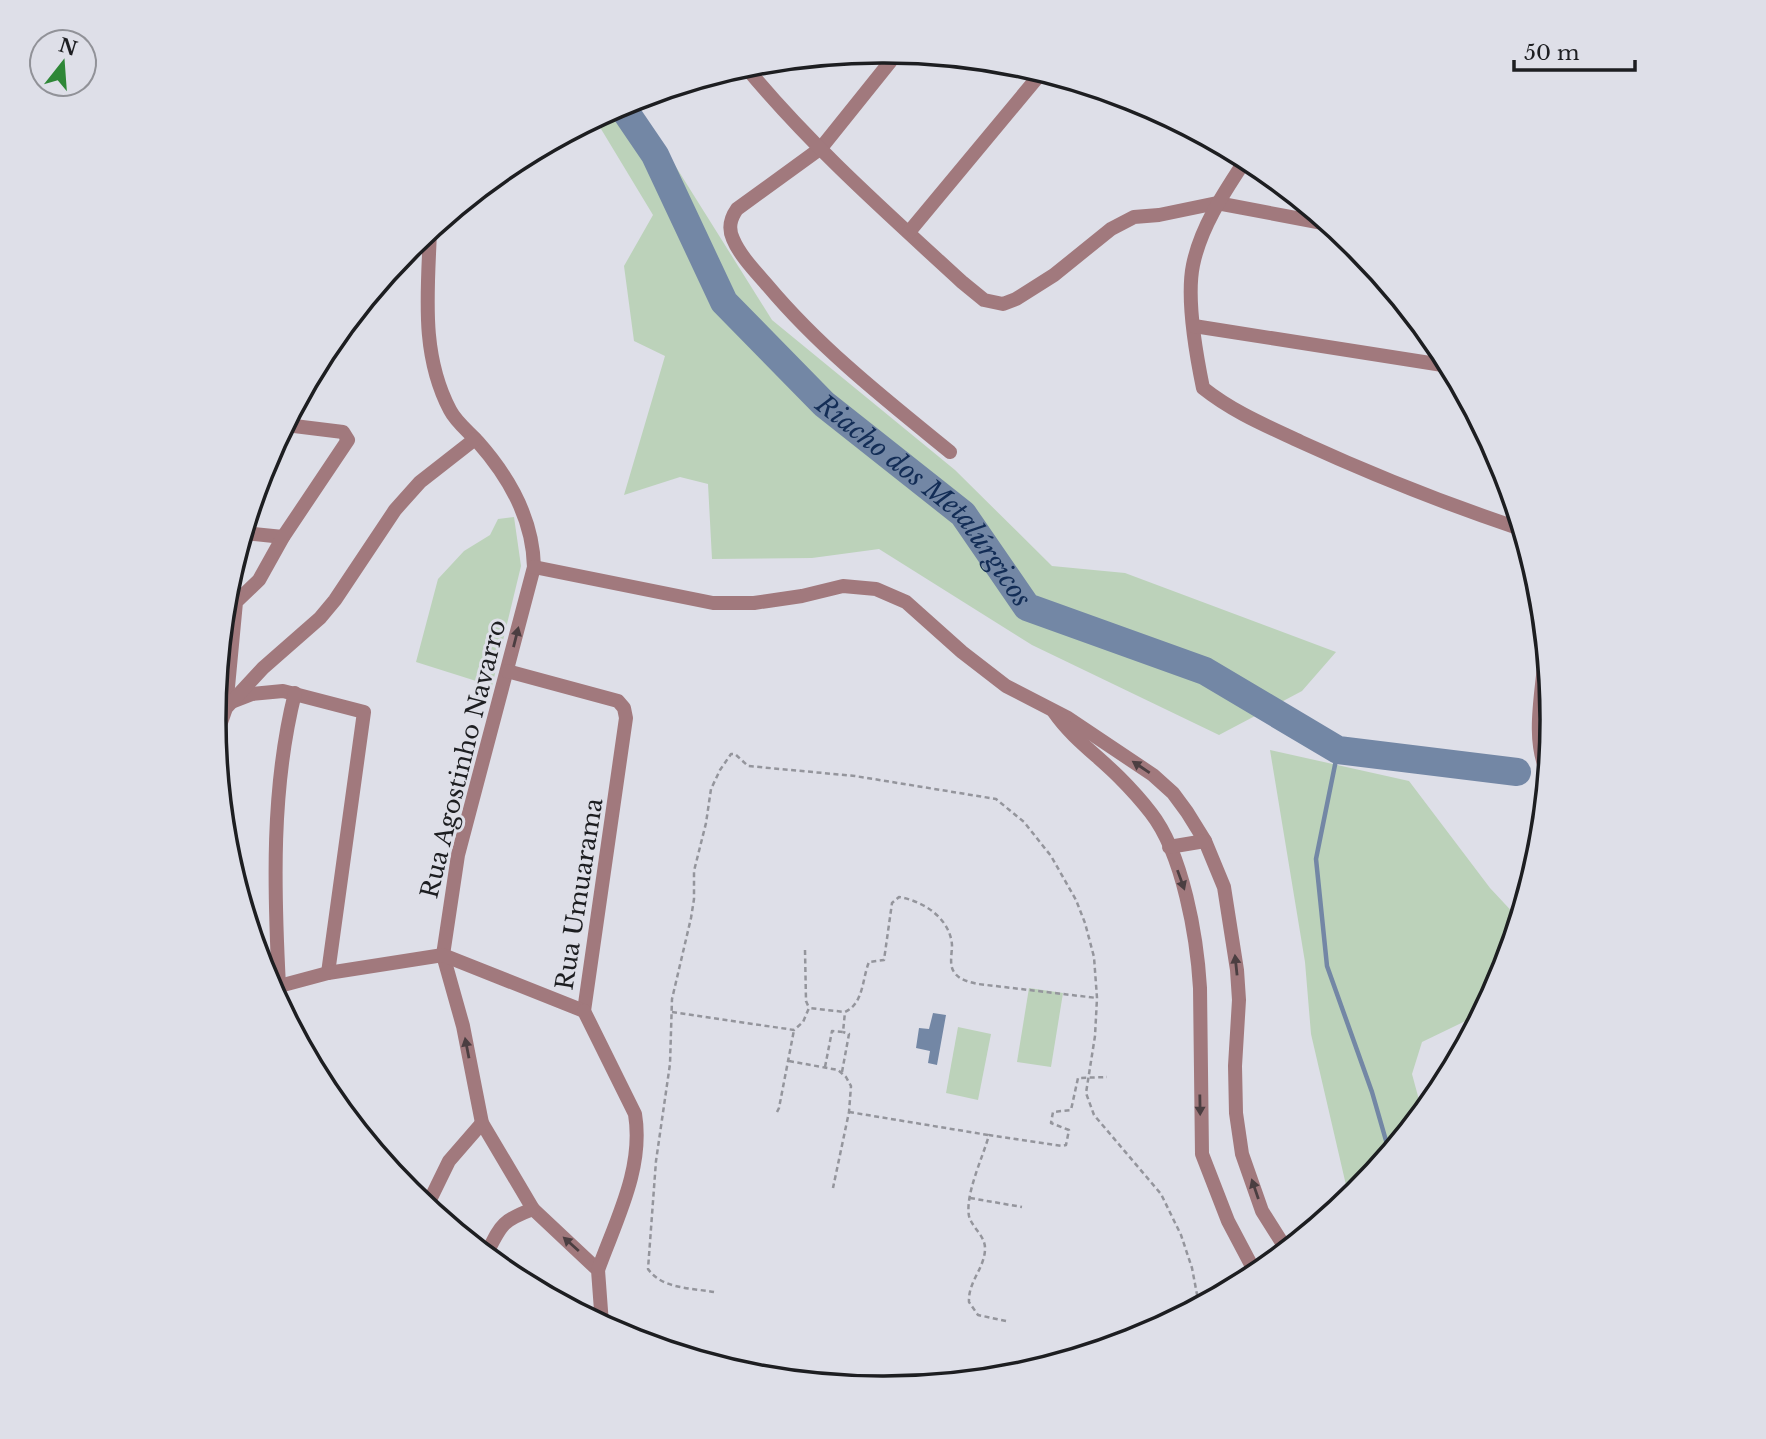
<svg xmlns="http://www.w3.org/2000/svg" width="1766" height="1439" font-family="'Libre Baskerville',serif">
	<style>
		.green { fill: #bcd2ba }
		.water { fill: #7387a5 }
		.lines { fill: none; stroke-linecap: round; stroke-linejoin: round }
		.stream { stroke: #7387a5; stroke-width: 4.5 }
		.river { stroke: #7387a5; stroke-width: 28 }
		.path { stroke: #94959c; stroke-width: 2.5; stroke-dasharray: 5 3.5; stroke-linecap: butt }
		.street { stroke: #a1797d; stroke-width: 14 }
		.oneway { fill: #4b3e41 }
		.labels { text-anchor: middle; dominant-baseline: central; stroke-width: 6; stroke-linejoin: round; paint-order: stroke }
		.street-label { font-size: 24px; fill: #1d1e21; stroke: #dedfe8 }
		.water-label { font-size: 26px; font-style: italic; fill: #132d56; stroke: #dedfe8 }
		.rim { fill: none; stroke: #1d1e21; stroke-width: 3.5 }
	</style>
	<rect width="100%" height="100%" fill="#dedfe8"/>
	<g class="green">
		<polygon points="634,100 772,320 955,470 1052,566 1125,573 1336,652 1302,691 1219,735 1032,645 879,549 812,558 712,559 708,484 680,477 624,495 665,356 634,341 624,266 653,215 595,119"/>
		<polygon points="514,517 521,566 492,686 416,662 438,579 464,551 490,535 498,519"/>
		<polygon points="1270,750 1409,781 1490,888 1518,918 1501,976 1480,1014 1422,1042 1412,1074 1422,1111 1349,1198 1311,1034 1305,962"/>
		<polygon points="1029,988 1063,993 1051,1067 1017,1062"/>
		<polygon points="958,1027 991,1034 978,1100 946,1093"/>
	</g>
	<polygon class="water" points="933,1013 946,1015 937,1065 928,1063 930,1051 916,1048 919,1028 929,1029"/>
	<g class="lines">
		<polyline class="stream" points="1338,750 1316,859 1327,966 1372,1092 1389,1151"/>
		<path class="river" id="s1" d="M621 105 655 155 724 302 824 404 963 514 1027 607 1205 671 1338 750 1517 772"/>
		<g class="path">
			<polyline points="805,950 806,1001 809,1008"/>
			<path d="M672 1012 794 1030 803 1022 809 1008 845 1012C864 1003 862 979 869 962L884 960 892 903 899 897C923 901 950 918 952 945 952 954 949 965 954 972 959 980 969 982 978 984L1097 998"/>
			<polyline points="789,1061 838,1070 846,1077 851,1086 849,1112 833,1188"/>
			<polyline points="825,1067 832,1031 843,1032 845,1012"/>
			<polyline points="842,1072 849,1034 843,1032"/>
			<polyline points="777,1112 779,1108 794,1030"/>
			<polyline points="849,1112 988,1135"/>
			<polyline points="970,1198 1022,1207"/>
			<path d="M714 1292C691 1288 662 1289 648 1269L656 1161 670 1064 672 999 691 918 694 899V871L706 823 711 789 720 770 731 754H735L748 766 855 776 996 799 1024 822 1051 856 1076 900 1085 923 1094 957 1097 998 1095 1036 1086 1093 1094 1115 1161 1194 1181 1235 1192 1268 1199 1305"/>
			<path d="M1006 1321 978 1315 969 1302C968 1282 984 1269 985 1250 986 1236 972 1228 969 1216 965 1194 983 1157 989 1135L1062 1146 1066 1145 1069 1130 1051 1123 1053 1112 1071 1110 1078 1078 1107 1077"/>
		</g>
		<g class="street">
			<path d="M898 52 821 148 737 209C730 219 728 228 733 239 740 256 756 272 768 286 821 349 886 400 950 452"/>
			<path d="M745 66C809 144 887 213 962 282L984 300 1003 304 1016 299 1054 275 1111 229 1134 217 1159 215 1217 203 1328 224"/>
			<path d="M1246 159C1225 191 1201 226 1193 265 1186 299 1196 354 1203 388 1233 412 1267 426 1301 442 1373 475 1446 504 1521 529"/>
			<path d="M430 230C428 291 420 353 450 410 456 422 469 432 478 442 509 477 533 520 534 567L458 855 443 955 463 1026 482 1123 533 1209 598 1270 602 1324"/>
			<polyline points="909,232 1042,72"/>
			<polyline points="1194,326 1449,366"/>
			<polyline points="244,533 283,537"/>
			<polyline points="534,567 713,603 754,603 802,596 843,586 876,589 906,602 962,652 1006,686 1068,718 1153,775 1173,793 1187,812 1205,841 1224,887 1237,970 1239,1000 1235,1066 1236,1113 1242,1154 1262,1211 1286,1249"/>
			<path d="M1545 653C1543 691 1531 736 1547 772"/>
			<polyline points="507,671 618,701 624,708 626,718 584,1011"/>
			<polyline points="234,701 252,694 283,691 364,712 328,973"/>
			<polyline points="226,708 236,602 259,580 283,537 348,440 343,432 286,425"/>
			<path d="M1054 712C1072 738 1097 755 1119 777 1130 788 1141 800 1151 813 1183 854 1197 937 1200 988L1202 1154 1228 1221 1256 1274"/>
			<polyline points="216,737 226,708 263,668 320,618 335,600 395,510 420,482 475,439"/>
			<polyline points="1169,847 1205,841"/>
			<path d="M279 986C274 889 271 788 295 693"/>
			<polyline points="272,988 328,973 443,955 584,1011"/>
			<path d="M584 1011 635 1114C644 1168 616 1220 598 1270"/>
			<polyline points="427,1206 449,1161 482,1123"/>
			<path d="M486 1255C501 1225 501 1221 533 1209"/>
		</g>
	</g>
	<defs><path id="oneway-solid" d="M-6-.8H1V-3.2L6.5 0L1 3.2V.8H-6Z" transform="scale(1.75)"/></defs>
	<g class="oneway">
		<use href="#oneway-solid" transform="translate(516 637) rotate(-76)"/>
		<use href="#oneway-solid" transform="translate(1141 767) rotate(-146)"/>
		<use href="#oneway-solid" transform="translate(1181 880) rotate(70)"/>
		<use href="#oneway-solid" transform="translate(1236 965) rotate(-96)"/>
		<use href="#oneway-solid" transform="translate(467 1048) rotate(-101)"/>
		<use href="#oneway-solid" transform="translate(1200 1105) rotate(89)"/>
		<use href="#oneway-solid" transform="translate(1255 1189) rotate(-109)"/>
		<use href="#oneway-solid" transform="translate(571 1244) rotate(-138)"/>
	</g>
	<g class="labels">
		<g class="street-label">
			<text transform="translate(463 759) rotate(-76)">Rua Agostinho Navarro</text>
			<text transform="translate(579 894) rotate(-81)">Rua Umuarama</text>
		</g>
		<g class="water-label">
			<text stroke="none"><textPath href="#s1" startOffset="506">Riacho dos Metalúrgicos</textPath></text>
		</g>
	</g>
	<path d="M0 0H1766V1439H0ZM882 63H884A656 656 0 0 1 1540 719V720A656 656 0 0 1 884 1376H882A656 656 0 0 1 226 720V719A656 656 0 0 1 882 63Z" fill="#dedfe8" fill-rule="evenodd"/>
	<path class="rim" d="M882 63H884A656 656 0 0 1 1540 719V720A656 656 0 0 1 884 1376H882A656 656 0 0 1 226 720V719A656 656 0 0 1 882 63Z"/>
	<g transform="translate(63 63) rotate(17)"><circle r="33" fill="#dedfe8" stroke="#919298" stroke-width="2"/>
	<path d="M0-5L12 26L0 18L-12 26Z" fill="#2e8737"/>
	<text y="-10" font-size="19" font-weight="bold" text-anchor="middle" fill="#1d1e21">N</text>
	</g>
	<path d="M1514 60v10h121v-10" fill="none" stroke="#1d1e21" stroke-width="3.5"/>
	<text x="1524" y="60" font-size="21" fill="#1d1e21" stroke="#dedfe8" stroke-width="5" paint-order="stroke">50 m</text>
</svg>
